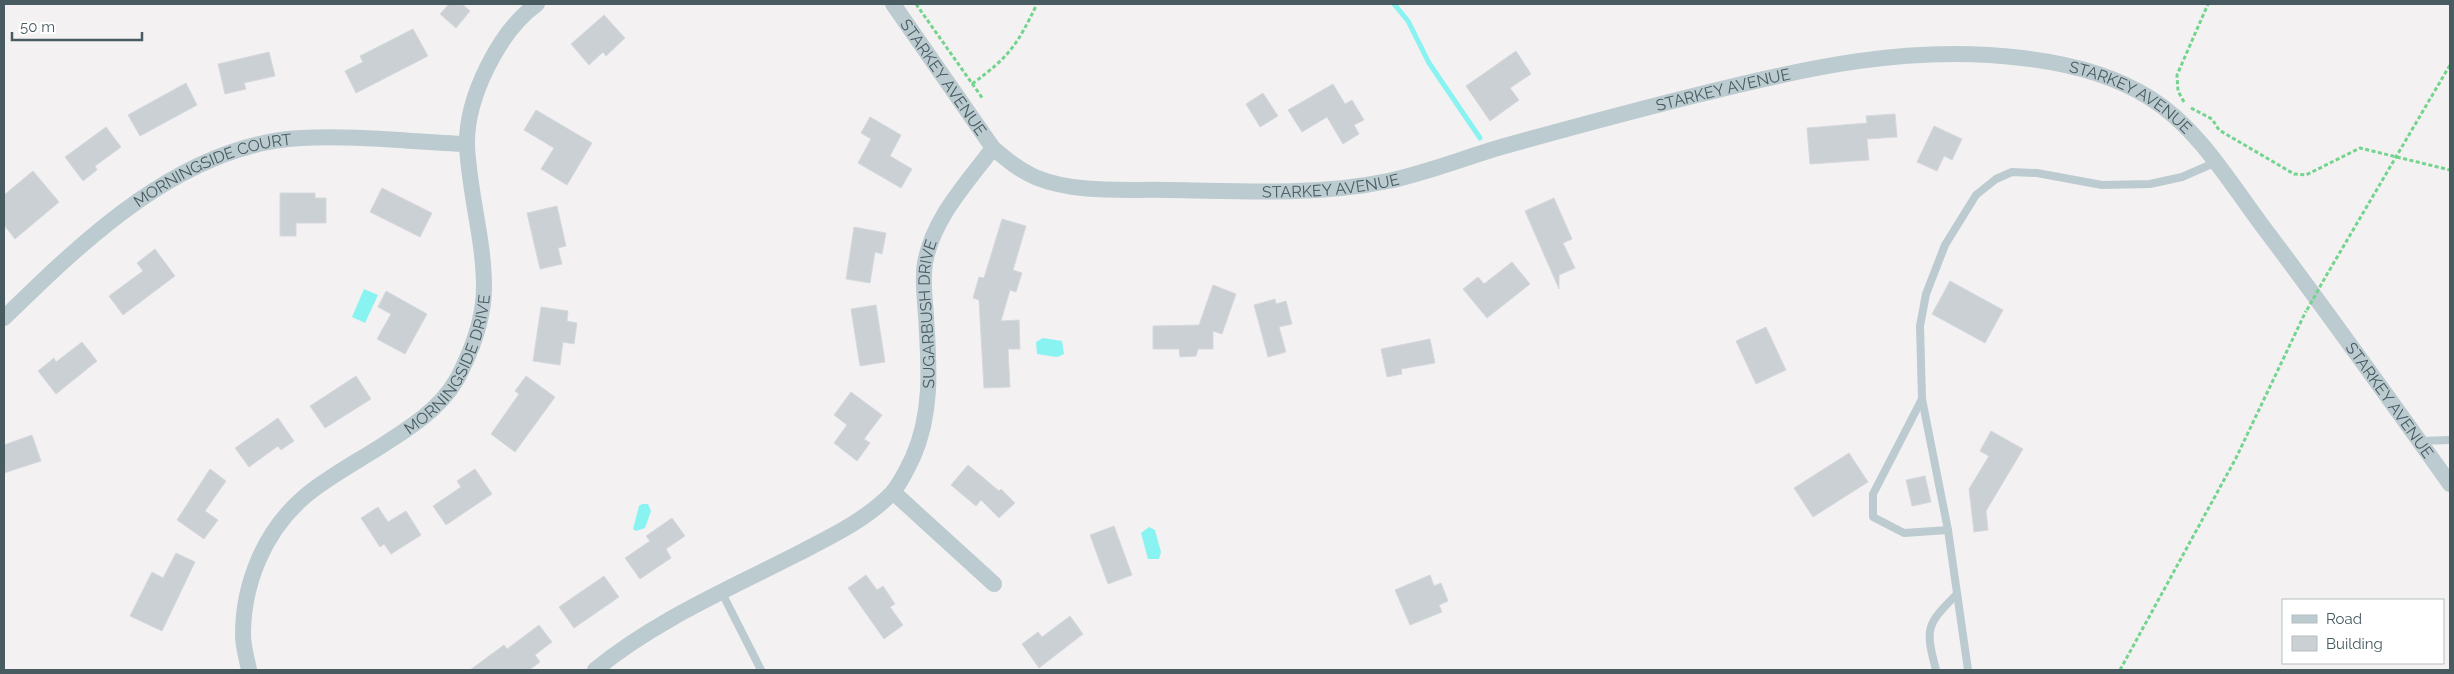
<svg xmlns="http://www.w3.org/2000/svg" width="2454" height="674" font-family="Raleway,sans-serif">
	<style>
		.water { fill: #88f3f0 }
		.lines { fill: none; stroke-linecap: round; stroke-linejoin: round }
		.stream { stroke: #88f3f0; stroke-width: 5 }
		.building { fill: #cbd0d4; stroke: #d5d9dd }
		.path { stroke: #73d48d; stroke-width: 3; stroke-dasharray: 4 2.5; stroke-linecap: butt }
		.service { stroke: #bbcbcf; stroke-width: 8 }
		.minor { stroke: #bbcbcf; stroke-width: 16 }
		.path-bridge { stroke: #73d48d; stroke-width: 3; stroke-dasharray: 4 2.5; stroke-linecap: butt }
		.labels { text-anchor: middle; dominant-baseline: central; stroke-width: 4.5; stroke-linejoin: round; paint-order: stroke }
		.street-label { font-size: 16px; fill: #475b61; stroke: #fff }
	</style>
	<rect width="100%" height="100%" fill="#f4f1f2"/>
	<g class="water">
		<polygon points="364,289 378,295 365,323 352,317"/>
		<polygon points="1043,338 1062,341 1064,354 1057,357 1037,354 1036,342"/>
		<polygon points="642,504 648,504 651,511 645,528 636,531 633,529 639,506"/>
		<polygon points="1149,527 1155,530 1161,552 1159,559 1148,559 1141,533"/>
	</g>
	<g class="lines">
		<polyline class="stream" points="1394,4 1408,21 1429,63 1480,138"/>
	</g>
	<g class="building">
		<polygon points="449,4 462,4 470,11 456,28 440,14"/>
		<polygon points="604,15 625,38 606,56 603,52 589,65 571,44"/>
		<polygon points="413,29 428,56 356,93 345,71 363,62 360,56"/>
		<polygon points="1516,51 1531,74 1510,88 1519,100 1490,121 1466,86"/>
		<polygon points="269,52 275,76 244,83 246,89 225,94 218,64"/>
		<polygon points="186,83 197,105 140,136 128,115"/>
		<polygon points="1333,84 1345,104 1352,100 1364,120 1354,125 1359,134 1343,144 1327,117 1302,132 1288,110"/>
		<polygon points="1263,93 1278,116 1260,127 1246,104"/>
		<polygon points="536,110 592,143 567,185 541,169 554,148 524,130"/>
		<polygon points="1895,114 1897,137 1867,139 1869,160 1810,164 1807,128 1867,123 1866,116"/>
		<polygon points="870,117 901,135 890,156 912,169 901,188 858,163 871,139 861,133"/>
		<polygon points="1934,126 1962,139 1952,160 1944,156 1937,171 1917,162"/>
		<polygon points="106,127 121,147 95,166 97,170 83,181 65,157"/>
		<polygon points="33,171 59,202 15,239 4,225 4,195"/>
		<polygon points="382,188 432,213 420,237 370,212"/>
		<polygon points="280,193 315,193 315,198 326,198 326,223 296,223 296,236 280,236"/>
		<polygon points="1554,198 1572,239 1563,243 1575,268 1559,275 1559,289 1525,211"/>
		<polygon points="557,206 566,246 558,248 562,264 540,269 527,213"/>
		<polygon points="1002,219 1026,226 1013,270 1022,273 1016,292 1010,290 1001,321 1019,320 1020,349 1008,349 1010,387 984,388 979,300 973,298 979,277 984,278"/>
		<polygon points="854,227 886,233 882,254 875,252 870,283 846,279"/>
		<polygon points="155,249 175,276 123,315 109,296 143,271 137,263"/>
		<polygon points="1512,262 1530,284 1487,318 1463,289 1478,277 1484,284"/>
		<polygon points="1950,281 2003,310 1985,343 1932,314"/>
		<polygon points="1213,285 1236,294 1222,334 1213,331 1213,349 1198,349 1196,356 1180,357 1179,349 1153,349 1153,326 1199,325"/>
		<polygon points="386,291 427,314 405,354 377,339 391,314 378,307"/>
		<polygon points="1275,299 1276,304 1286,301 1292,324 1279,327 1286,352 1268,357 1254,305"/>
		<polygon points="876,305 885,362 860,366 851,309"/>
		<polygon points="541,307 568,311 567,321 577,323 574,344 563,342 560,365 533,361"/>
		<polygon points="1766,327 1786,370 1756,384 1736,341"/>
		<polygon points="1430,339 1435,363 1401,369 1402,374 1387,377 1381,349"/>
		<polygon points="82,342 97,361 56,394 38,371 54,358 56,362"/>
		<polygon points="356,376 371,399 325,428 310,406"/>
		<polygon points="526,376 555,397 515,452 491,434 519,394 515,391"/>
		<polygon points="851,392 882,415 864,439 870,443 857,461 834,443 847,425 834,415"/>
		<polygon points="278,418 294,441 281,450 278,446 249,467 235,448"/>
		<polygon points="1991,431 2023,449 1986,511 1988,530 1974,532 1969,489 1989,456 1980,451"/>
		<polygon points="32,435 41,461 4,473 4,445"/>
		<polygon points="1849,453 1868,482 1813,517 1794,488"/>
		<polygon points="968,465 999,491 1001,489 1015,503 999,518 981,500 976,506 951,485"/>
		<polygon points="210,469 226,481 205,511 218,520 204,539 177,520"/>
		<polygon points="475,469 492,494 446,525 433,506 461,487 457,481"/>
		<polygon points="1925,476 1931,502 1912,506 1906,480"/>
		<polygon points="378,507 388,522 406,511 421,535 391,554 384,544 380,547 361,518"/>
		<polygon points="672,518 685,536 666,549 671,558 640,579 625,558 650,541 646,536"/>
		<polygon points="1114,526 1132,575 1108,584 1090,535"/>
		<polygon points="176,553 195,562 162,631 130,616 152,572 163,578"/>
		<polygon points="866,575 877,590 883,586 895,604 890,607 903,625 884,639 848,588"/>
		<polygon points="1430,575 1434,586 1441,583 1448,601 1439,605 1442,612 1410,625 1395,590"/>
		<polygon points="604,576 619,597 574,628 559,607"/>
		<polygon points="1070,616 1083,634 1039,668 1022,644 1038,632 1042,637"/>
		<polygon points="539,625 552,642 535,655 540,662 529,670 470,670 504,645 507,649"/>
	</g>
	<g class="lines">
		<g class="path">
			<polyline points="916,4 983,99"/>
			<path d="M972 84C1010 56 1017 45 1037 4"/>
			<polyline points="2184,102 2178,91 2177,75 2208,4"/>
			<polyline points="2191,108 2212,119 2219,130 2294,174 2306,175 2360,148 2450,170"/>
			<polyline points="2326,276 2450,65"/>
			<polyline points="2120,670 2236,458 2306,311"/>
		</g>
		<g class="service">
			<polyline points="1922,399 1873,494 1873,517 1904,533 1948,530"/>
			<polyline points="2419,441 2450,440"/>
			<polyline points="722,593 761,670"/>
			<path d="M1936 670C1925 628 1926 625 1957 594"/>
			<polyline points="1968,670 1948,530 1922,399 1920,326 1926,294 1945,245 1976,195 1996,179 2012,172 2037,173 2102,185 2150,184 2182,177 2214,163"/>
		</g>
		<g class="minor">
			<path id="s1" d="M893 4 993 148C1006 159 1019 170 1035 177 1076 194 1125 189 1169 190 1242 191 1315 196 1388 181 1426 173 1464 158 1501 147 1566 129 1632 111 1697 95 1807 68 1908 44 2022 58 2066 63 2112 74 2150 98 2197 127 2229 181 2261 224 2326 310 2388 397 2450 484"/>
			<path id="s2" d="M4 318C84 240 182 144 301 138 356 135 412 142 467 144"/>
			<polyline points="893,492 994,584"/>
			<path id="s3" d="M249 670C247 659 243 647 243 635 243 584 264 532 303 498 325 478 364 458 389 441 419 422 449 401 463 367 475 342 484 314 484 287 484 239 469 193 467 145 466 98 499 31 537 4"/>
			<path id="s4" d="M595 670C654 621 729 589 797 554 830 537 866 520 892 493 901 483 907 469 913 457 933 411 929 365 926 316 925 299 922 281 925 263 933 218 967 183 993 148"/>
		</g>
		<polyline class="path-bridge" points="2307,310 2326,276"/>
	</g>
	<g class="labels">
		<g class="street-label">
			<text stroke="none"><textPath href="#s1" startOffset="89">STARKEY AVENUE</textPath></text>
			<text stroke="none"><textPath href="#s1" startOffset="929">STARKEY AVENUE</textPath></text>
			<text stroke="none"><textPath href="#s1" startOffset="1349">STARKEY AVENUE</textPath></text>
			<text stroke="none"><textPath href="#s2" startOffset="260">MORNINGSIDE COURT</textPath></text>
			<text stroke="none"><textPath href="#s1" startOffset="524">STARKEY AVENUE</textPath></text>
			<text stroke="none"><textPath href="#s4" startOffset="534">SUGARBUSH DRIVE</textPath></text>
			<text stroke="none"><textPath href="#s3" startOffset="394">MORNINGSIDE DRIVE</textPath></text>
			<text stroke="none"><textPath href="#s1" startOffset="1754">STARKEY AVENUE</textPath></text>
		</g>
	</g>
	<rect width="2454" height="674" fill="none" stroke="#475b61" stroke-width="10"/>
	<rect x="2282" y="599" width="162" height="65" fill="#ffffff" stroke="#b5bdc0"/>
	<rect x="2292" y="615" width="25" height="8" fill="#bbcbcf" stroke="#b5bdc0"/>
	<text x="2326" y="624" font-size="15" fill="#475b61">Road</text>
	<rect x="2292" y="636" width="25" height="15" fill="#cbd0d4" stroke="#b5bdc0"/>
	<text x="2326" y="649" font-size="15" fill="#475b61">Building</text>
	<path d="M12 32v8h130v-8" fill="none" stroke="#475b61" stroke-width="2.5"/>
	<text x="20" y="32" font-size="15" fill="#475b61" stroke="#ffffff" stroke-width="4" paint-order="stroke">50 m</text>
</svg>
